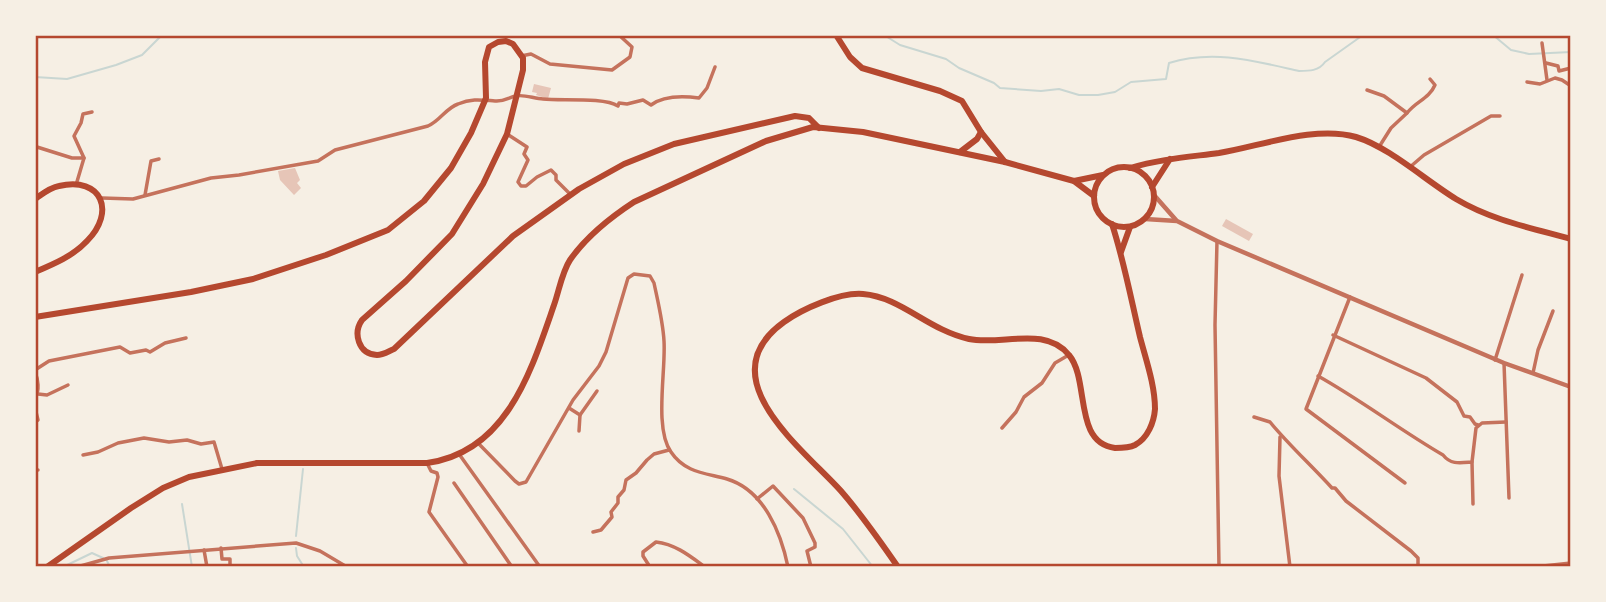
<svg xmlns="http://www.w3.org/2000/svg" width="1606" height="602" font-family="'PT Sans Narrow',sans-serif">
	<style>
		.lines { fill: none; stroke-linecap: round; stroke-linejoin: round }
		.stream { stroke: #c9d6d2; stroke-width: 2 }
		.building { fill: #e6c5b7 }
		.minor { stroke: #c5725c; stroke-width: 3.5 }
		.tertiary { stroke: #c5725c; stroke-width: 4.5 }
		.primary { stroke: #b5482f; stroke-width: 6 }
		.trunk { stroke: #b5482f; stroke-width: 6 }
		.neatline { fill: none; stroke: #b5482f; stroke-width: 2.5 }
	</style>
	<rect width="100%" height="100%" fill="#f6efe4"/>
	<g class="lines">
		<g class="stream">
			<path d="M884 35 900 45 946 59 959 68 994 83 1000 88 1041 91 1059 89 1079 95H1098L1115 92 1131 82 1166 79 1169 63C1213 49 1255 61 1299 71 1309 71 1319 71 1325 62L1363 35"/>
			<polyline points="1493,35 1511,50 1529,54 1571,52"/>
			<polyline points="35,77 67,79 116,65 142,55 160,37 171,35"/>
			<polyline points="794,489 843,529 873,567"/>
			<polyline points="182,504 192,567"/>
			<polyline points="296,536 303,469"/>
			<polyline points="296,548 297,556 304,567"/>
			<polyline points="107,561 110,567"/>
			<polyline points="35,565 35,566"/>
			<polyline points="63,567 92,553 103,558"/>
		</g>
	</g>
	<g class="building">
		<polygon points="534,84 551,88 548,99 536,95 537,93 532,92"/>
		<polygon points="295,168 300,180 297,183 301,188 294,195 280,180 278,171"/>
		<polygon points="1226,219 1253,234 1249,241 1222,226"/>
	</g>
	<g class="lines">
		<g class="minor">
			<polyline points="1542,43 1547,80"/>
			<polyline points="521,56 531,54 550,64 612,70 630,57 632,47 619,35"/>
			<polyline points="1546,63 1558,66 1559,71 1571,68"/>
			<polyline points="1527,82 1540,84 1555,78 1562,80 1571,86"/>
			<polyline points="1367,90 1384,96 1407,113 1391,128 1379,147"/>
			<path d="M1407 113C1416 101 1429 99 1435 85L1430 79"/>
			<polyline points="507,134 527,147 524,154 528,160 518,182 521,186 526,186 537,177 551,170 556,175 556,180 571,195"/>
			<polyline points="37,147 72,158 84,158"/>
			<polyline points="1410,167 1424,155 1491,116 1500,116"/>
			<polyline points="76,185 84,158 74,136 81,123 83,114 92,112"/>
			<polyline points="145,195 151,161 159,159"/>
			<path d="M102 198 133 199 211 178 239 175 318 161 335 150 428 126C440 121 446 108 458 104 472 98 482 100 495 101 504 102 509 97 516 96 524 94 535 99 543 99 561 101 604 97 618 106L619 103 627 104 643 100 651 105C663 96 684 96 699 98L707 88 715 67"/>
			<polyline points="1217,241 1215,325 1219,567"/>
			<polyline points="1350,297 1306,409 1405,483"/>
			<polyline points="1333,335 1426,378 1457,402 1464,416 1470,417 1475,424 1478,425"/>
			<polyline points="1495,360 1522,275"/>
			<polyline points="1504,363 1509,498"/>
			<polyline points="35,370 49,361 120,347 130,353 146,350 150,352 165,343 186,338"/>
			<path d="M35 372C38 379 40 391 35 397"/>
			<polyline points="1533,373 1538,350 1553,311"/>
			<path d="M1318 376C1361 400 1400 430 1443 455 1451 465 1460 463 1472 462"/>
			<polyline points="38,394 47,395 68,385"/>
			<polyline points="35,408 38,420 35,422"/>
			<polyline points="569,408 580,415 579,431"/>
			<polyline points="580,415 597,391"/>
			<path d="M1254 417 1270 422C1289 445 1311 465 1332 488H1335L1346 501 1411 551 1418 558V567"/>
			<polyline points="1002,428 1016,412 1024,397 1042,383 1055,363 1067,356"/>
			<polyline points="1280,437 1279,476 1290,567"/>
			<path d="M478 443 515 481 519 484 526 482 573 400 599 366 606 352 628 278 634 274 650 276 654 283C658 302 663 322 664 341 666 371 654 428 671 452 685 473 706 473 727 479 764 490 781 533 788 567"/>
			<polyline points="459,454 540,567"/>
			<polyline points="83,455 98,452 118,443 144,438 169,442 187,440 201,444 214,442 222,469"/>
			<polyline points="427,463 431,471 437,473 438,477 429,512 468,567"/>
			<polyline points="35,470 38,470"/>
			<polyline points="454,483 512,567"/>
			<polyline points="757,499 773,486 803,518 815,543 815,547 807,551 811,567"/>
			<polyline points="1473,504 1472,462 1476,428 1482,423 1506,422"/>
			<polyline points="593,532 601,530 612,517 611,512 618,503 618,497 624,490 626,480 636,473 647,460 654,454 669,450"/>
			<polyline points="221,548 222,559 230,559 230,567"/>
			<polyline points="204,550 207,567"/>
			<polyline points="37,567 47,566"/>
			<polyline points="77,567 109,558 296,543 320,551 347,567"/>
			<path d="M650 567 643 556V552L656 542C675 544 690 556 705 567"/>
			<polyline points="1534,567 1571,563"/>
		</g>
		<g class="tertiary">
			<polyline points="1154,195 1176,220"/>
			<polyline points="1145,219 1177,221 1217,241 1504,363 1571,387"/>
		</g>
		<g class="primary">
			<polyline points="1005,162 1074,181 1094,196"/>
			<circle cx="1124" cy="197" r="30"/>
			<path d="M1130 168C1160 159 1189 157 1219 153 1261 146 1315 125 1356 137 1389 147 1425 180 1456 199 1491 220 1531 228 1571 239"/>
			<polyline points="1074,181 1103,175"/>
			<polyline points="1152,187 1170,159"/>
			<polyline points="1121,252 1130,227"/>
			<path d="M898 567C880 541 862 515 841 491 802 448 707 377 784 322 802 309 840 292 863 294 901 297 928 330 969 339 1001 346 1045 325 1069 355 1090 380 1073 443 1115 448 1122 448 1129 448 1135 445 1148 438 1154 422 1155 409 1155 385 1146 360 1140 337 1131 299 1124 261 1112 224"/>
		</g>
		<g class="trunk">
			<polyline points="836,35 850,57 862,68 940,91 962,101 981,132 1005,162"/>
			<polyline points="960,152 977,139 981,132"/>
			<path d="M35 199C42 194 51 187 59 186 102 176 116 212 87 241 73 256 54 264 35 272"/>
			<path d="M35 317 191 292 253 279 326 255 388 230 424 201 451 168 471 133 486 98 485 62 489 47 498 42 506 41 513 44 523 58V70L507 134 483 184 452 234 406 281 362 320C353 333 358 354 377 355 383 355 389 351 394 349L513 236 579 189 624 164 674 144 795 116 809 118 819 128"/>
			<path d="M47 567 131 508 163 488 189 477 257 463H427C507 452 531 371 554 305 559 291 562 272 570 260 586 237 611 217 634 202L766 141 813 127 863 132 1005 162"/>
		</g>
	</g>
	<rect width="1606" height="602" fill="none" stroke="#f6efe4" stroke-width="74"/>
	<rect x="37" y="37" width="1532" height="528" class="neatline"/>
</svg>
